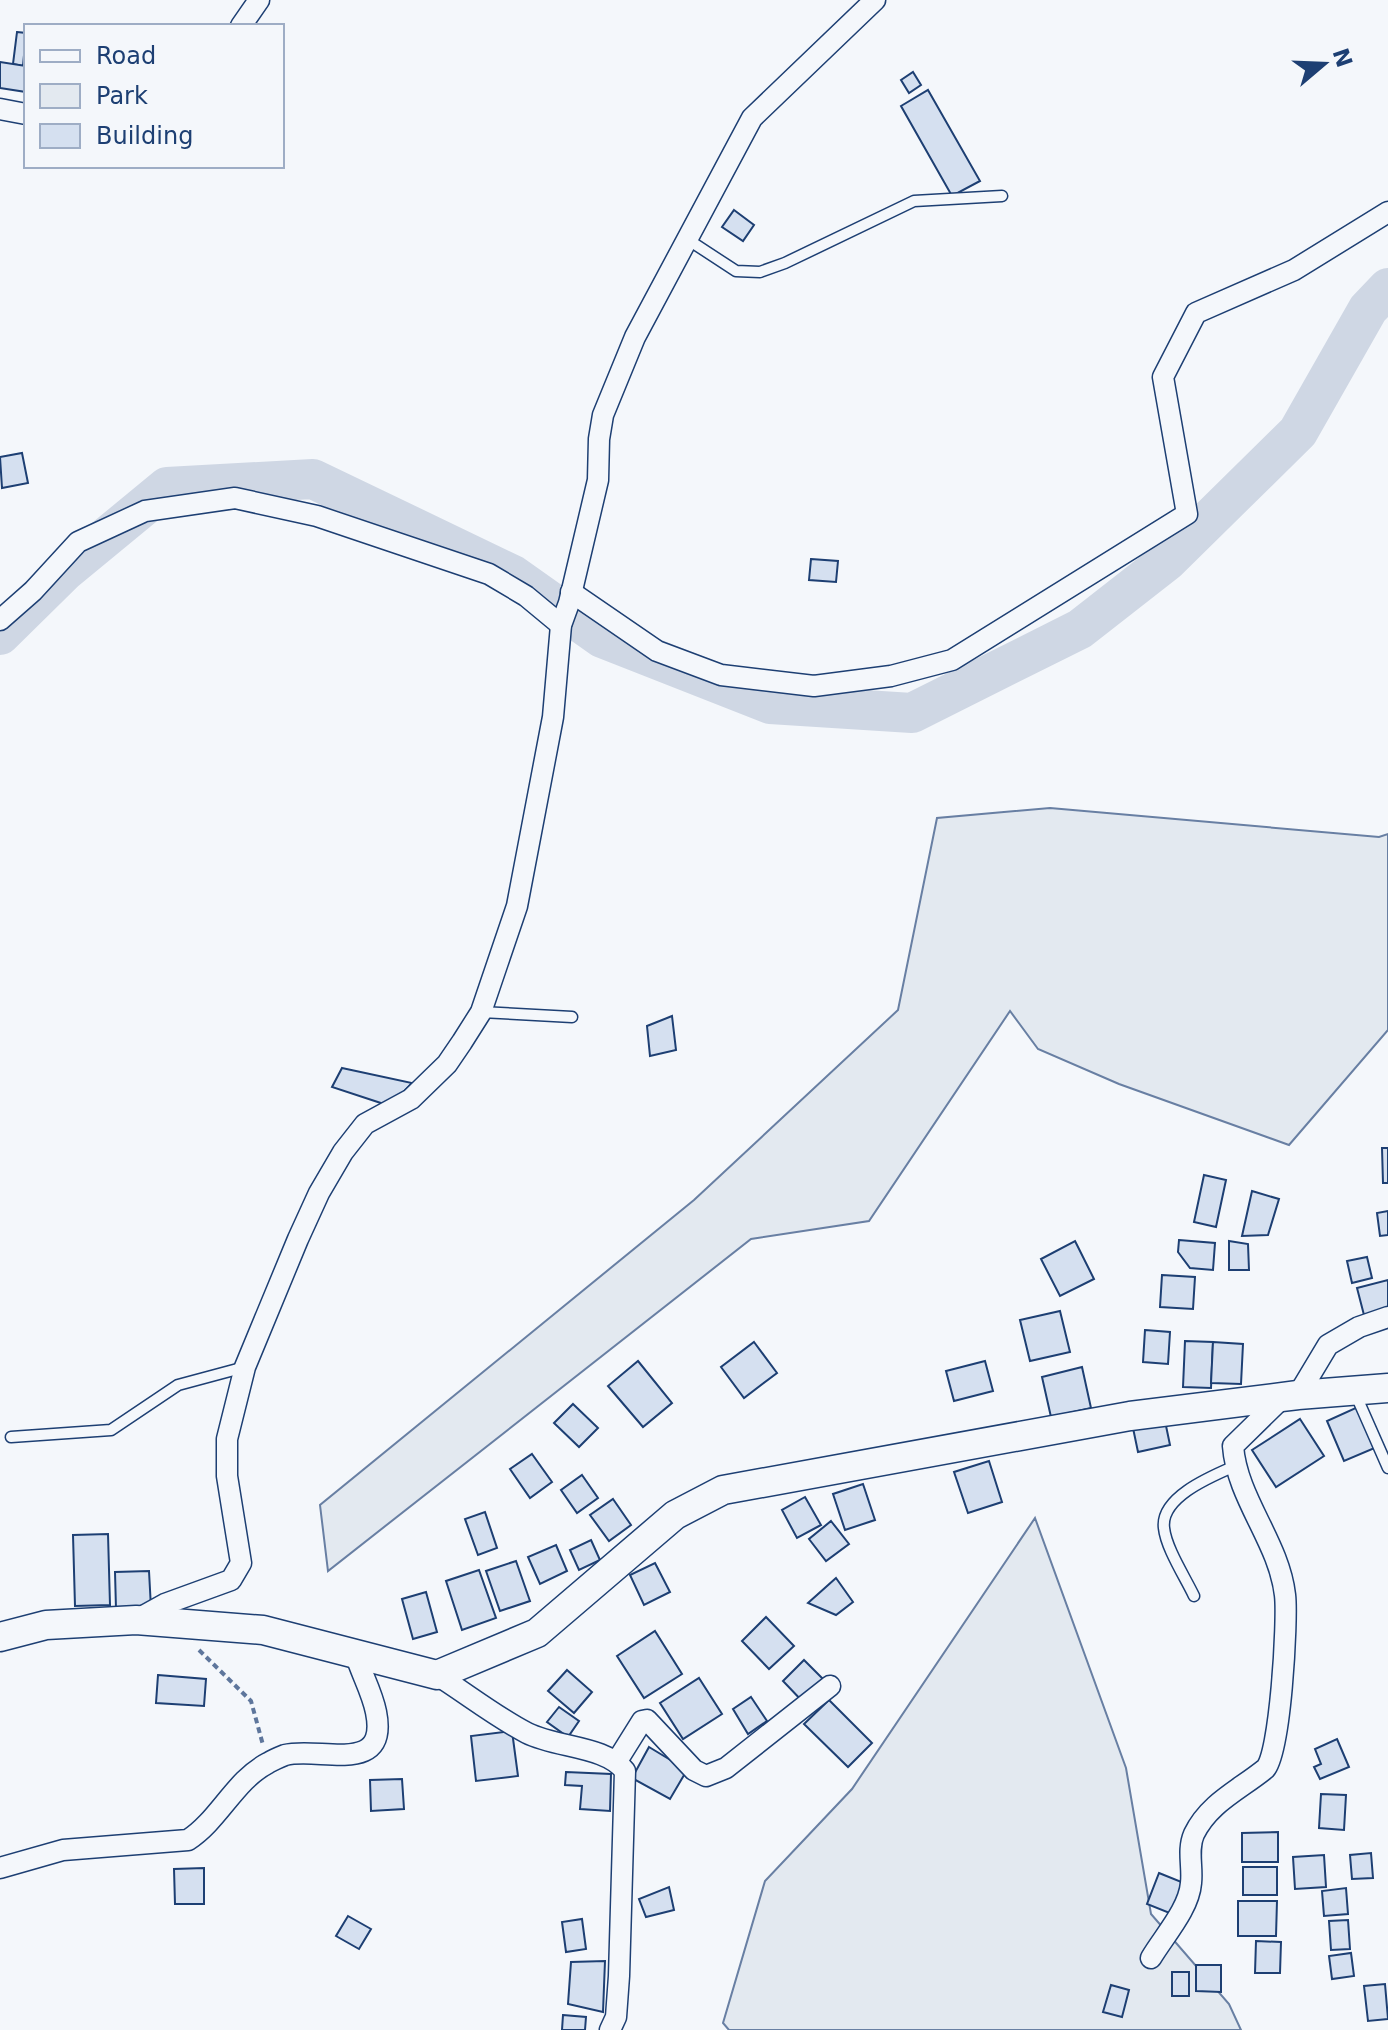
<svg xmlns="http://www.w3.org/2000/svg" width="1388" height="2030" font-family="'DejaVu Sans',sans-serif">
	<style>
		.green { fill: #e3e9f0; stroke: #687fa3; stroke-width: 2 }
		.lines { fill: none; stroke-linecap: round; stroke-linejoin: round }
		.river { stroke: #cfd7e4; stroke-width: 40 }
		.building { fill: #d5e0f0; stroke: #1d3f73; stroke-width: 2 }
		.lane-casing { stroke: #1d3f73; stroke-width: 13 }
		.street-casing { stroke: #1d3f73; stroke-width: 23 }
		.secondary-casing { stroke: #1d3f73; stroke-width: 31 }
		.path { stroke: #5e769c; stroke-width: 4; stroke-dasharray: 6 4; stroke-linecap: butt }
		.lane { stroke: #f4f7fb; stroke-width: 10 }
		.street { stroke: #f4f7fb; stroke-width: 20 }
		.secondary { stroke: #f4f7fb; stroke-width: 28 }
	</style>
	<rect width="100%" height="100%" fill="#f4f7fb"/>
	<g class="green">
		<polygon points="1050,808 1379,837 1388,834 1388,1030 1289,1145 1119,1084 1038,1049 1010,1011 869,1221 751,1239 328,1571 320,1505 694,1200 898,1010 937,818"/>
		<polygon points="1035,1518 1126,1768 1151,1914 1229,2004 1241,2030 729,2030 723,2023 765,1881 852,1789"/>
	</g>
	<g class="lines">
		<polyline class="river" points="0,635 65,571 167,487 313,479 513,575 602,638 770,704 912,713 1080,629 1167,561 1298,432 1368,309 1388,288"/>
	</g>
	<g class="building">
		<polygon points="17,32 26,33 23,66 13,64"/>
		<polygon points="0,62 26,66 26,92 0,88"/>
		<polygon points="913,72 921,85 909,93 901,80"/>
		<polygon points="928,90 980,181 952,196 901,106"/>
		<polygon points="734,210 754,225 743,241 722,227"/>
		<polygon points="22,453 28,483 2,488 0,457"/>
		<polygon points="811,559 838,561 836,582 809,580"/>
		<polygon points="672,1016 676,1050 650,1056 647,1026"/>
		<polygon points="342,1068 412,1083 390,1106 332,1087"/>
		<polygon points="1382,1148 1388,1148 1388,1183 1383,1183"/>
		<polygon points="1204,1175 1226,1180 1216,1227 1194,1222"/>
		<polygon points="1252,1191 1279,1199 1268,1235 1242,1236"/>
		<polygon points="1388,1211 1388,1235 1380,1236 1377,1213"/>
		<polygon points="1179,1240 1215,1243 1213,1270 1190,1268 1178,1252"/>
		<polygon points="1075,1241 1094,1279 1060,1296 1041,1259"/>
		<polygon points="1229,1241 1248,1244 1249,1270 1229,1270"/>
		<polygon points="1367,1257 1372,1278 1352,1283 1347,1261"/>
		<polygon points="1162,1275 1195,1277 1193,1309 1160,1307"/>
		<polygon points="1388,1280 1388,1309 1364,1315 1357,1288"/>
		<polygon points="1060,1311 1070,1352 1030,1361 1020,1320"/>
		<polygon points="1145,1330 1170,1332 1168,1364 1143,1362"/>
		<polygon points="1185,1341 1213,1342 1211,1388 1183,1387"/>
		<polygon points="754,1342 777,1373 744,1398 721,1367"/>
		<polygon points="1213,1342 1243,1344 1241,1384 1211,1383"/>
		<polygon points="638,1361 672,1403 643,1427 608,1386"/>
		<polygon points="985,1361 993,1391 954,1401 946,1371"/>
		<polygon points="1082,1367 1091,1408 1051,1417 1042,1377"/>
		<polygon points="573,1404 598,1428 579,1447 554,1423"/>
		<polygon points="1360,1406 1377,1447 1344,1461 1327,1421"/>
		<polygon points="1300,1419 1324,1456 1276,1487 1252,1450"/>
		<polygon points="1165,1421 1170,1445 1138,1452 1133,1428"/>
		<polygon points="532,1454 552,1482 530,1498 510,1469"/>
		<polygon points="989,1461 1002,1502 968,1513 954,1472"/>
		<polygon points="582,1475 598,1498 577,1513 561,1490"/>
		<polygon points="863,1484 875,1520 845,1530 833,1494"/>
		<polygon points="805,1497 821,1525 797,1538 782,1510"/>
		<polygon points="613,1499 631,1525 609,1541 590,1515"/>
		<polygon points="485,1512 497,1548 478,1555 465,1519"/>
		<polygon points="831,1521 849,1544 826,1561 809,1539"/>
		<polygon points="108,1534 110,1605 75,1606 73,1535"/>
		<polygon points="591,1540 600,1560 579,1570 570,1550"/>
		<polygon points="556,1545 567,1571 540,1584 528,1557"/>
		<polygon points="516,1561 530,1601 500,1611 486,1571"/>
		<polygon points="655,1563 670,1592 644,1605 630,1575"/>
		<polygon points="479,1570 496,1618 462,1630 446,1581"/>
		<polygon points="149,1571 151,1608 116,1609 115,1572"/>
		<polygon points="836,1578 853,1602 836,1615 808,1603"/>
		<polygon points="426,1592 437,1632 413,1639 402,1599"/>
		<polygon points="766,1617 794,1646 769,1669 742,1641"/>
		<polygon points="655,1631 682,1674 644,1698 617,1656"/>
		<polygon points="804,1660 827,1683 805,1704 783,1681"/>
		<polygon points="567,1670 592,1692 574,1713 548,1691"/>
		<polygon points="158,1675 206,1679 204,1706 156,1703"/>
		<polygon points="699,1678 722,1714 683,1739 660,1703"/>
		<polygon points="751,1697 767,1721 748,1734 733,1709"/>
		<polygon points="829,1700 872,1743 848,1767 804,1724"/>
		<polygon points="559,1707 579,1721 568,1737 547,1722"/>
		<polygon points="512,1731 518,1776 476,1781 471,1736"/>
		<polygon points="1337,1739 1349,1767 1320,1779 1314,1767 1321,1764 1315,1749"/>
		<polygon points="649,1747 687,1770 670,1799 632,1778"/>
		<polygon points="566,1772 611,1774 610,1811 580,1809 582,1786 565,1785"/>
		<polygon points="402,1779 404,1809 371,1811 370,1780"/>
		<polygon points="1321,1794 1346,1795 1344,1830 1319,1828"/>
		<polygon points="1278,1832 1278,1862 1242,1862 1242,1833"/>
		<polygon points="1371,1853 1373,1878 1352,1879 1350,1855"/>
		<polygon points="1324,1855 1326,1887 1295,1889 1293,1857"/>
		<rect x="1243" y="1867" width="34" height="28"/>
		<polygon points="204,1868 204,1904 175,1904 174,1869"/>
		<polygon points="1159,1873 1184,1883 1172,1914 1147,1904"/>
		<polygon points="669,1887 674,1910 646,1917 639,1899"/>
		<polygon points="1346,1888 1348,1914 1324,1916 1322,1891"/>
		<polygon points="1238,1901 1277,1901 1276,1936 1238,1936"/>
		<polygon points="348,1916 371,1929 359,1949 336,1936"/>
		<polygon points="582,1919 586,1949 566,1952 562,1922"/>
		<polygon points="1348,1920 1350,1949 1331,1950 1329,1921"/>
		<polygon points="1256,1941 1281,1942 1280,1973 1255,1973"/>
		<polygon points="1351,1953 1354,1976 1332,1979 1329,1956"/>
		<polygon points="605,1961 603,2012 568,2004 571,1962"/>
		<polygon points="1196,1965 1221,1965 1221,1992 1196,1991"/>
		<rect x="1172" y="1972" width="17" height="24"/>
		<polygon points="1385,1984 1388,2019 1368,2021 1364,1986"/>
		<polygon points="1111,1985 1129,1990 1122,2017 1103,2012"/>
		<polygon points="563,2015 586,2017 585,2030 562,2030"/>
	</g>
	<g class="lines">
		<g class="lane-casing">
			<g id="lane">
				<polyline points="687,239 736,271 760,272 785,263 914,201 1002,196"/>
				<polyline points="481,1012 572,1017"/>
				<polyline points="1355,1393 1388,1468"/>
				<polyline points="11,1437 111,1430 178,1385 245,1367"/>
				<path d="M1194 1596C1185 1577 1166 1548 1164 1528 1160 1497 1212 1476 1235 1466"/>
			</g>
		</g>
		<g class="street-casing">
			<g id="street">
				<polyline points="241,26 259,0"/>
				<polyline points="0,109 26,114"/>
				<polyline points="571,592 657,651 721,675 814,686 891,676 952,660 1187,514 1163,377 1196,313 1294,270 1388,212"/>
				<polyline points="0,620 33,591 78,542 145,511 235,498 317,516 489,574 526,596 561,625"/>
				<polyline points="1298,1395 1328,1345 1359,1327 1388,1317"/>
				<polyline points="136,1620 165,1604 231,1580 241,1563 227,1476 227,1439 245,1367 298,1239 319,1193 343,1152 365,1124 411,1099 447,1064 462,1042 481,1012 517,906 553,717 561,625 569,603 598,480 599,439 603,415 635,337 752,118 875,0"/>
				<path d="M437 1675C467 1694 496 1717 527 1733 557 1748 606 1746 625 1771L619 1976 616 2017 610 2030"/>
				<polyline points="617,1761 642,1721 647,1720 694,1770 706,1776 726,1768 830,1686"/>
				<path d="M0 1868 63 1850 188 1840C219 1820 235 1780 268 1763 273 1760 280 1757 285 1755 319 1746 389 1777 376 1712 372 1692 361 1673 355 1653"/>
				<path d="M1151 1958C1164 1936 1189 1909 1191 1883 1193 1867 1187 1850 1194 1834 1209 1803 1239 1790 1265 1769 1280 1758 1288 1619 1285 1595 1279 1542 1237 1499 1233 1446L1281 1399"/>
			</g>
		</g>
		<g class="secondary-casing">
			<polyline id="secondary" points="0,1637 46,1625 136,1620 263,1630 437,1675 537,1633 675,1515 723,1490 1130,1416 1298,1395 1388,1388"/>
		</g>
		<polyline class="path" points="199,1650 251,1701 263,1745"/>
		<use href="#lane" class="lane"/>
		<use href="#street" class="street"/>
		<use href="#secondary" class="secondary"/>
	</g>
	<rect x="24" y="24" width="260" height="144" fill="#f4f7fb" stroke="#9eadc5" stroke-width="2"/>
	<rect x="40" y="50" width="40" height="12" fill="#f4f7fb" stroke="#9eadc5" stroke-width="2"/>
	<text x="96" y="64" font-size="24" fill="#1d3f73">Road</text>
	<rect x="40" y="84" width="40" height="24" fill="#e3e9f0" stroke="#9eadc5" stroke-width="2"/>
	<text x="96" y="104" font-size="24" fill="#1d3f73">Park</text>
	<rect x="40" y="124" width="40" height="24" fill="#d5e0f0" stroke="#9eadc5" stroke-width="2"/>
	<text x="96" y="144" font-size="24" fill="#1d3f73">Building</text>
	<g transform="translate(1324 64) rotate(71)" stroke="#f4f7fb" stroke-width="6" paint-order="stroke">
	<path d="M0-6L14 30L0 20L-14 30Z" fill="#1d3f73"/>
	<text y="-12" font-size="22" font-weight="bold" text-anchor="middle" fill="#1d3f73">N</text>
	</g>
</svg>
